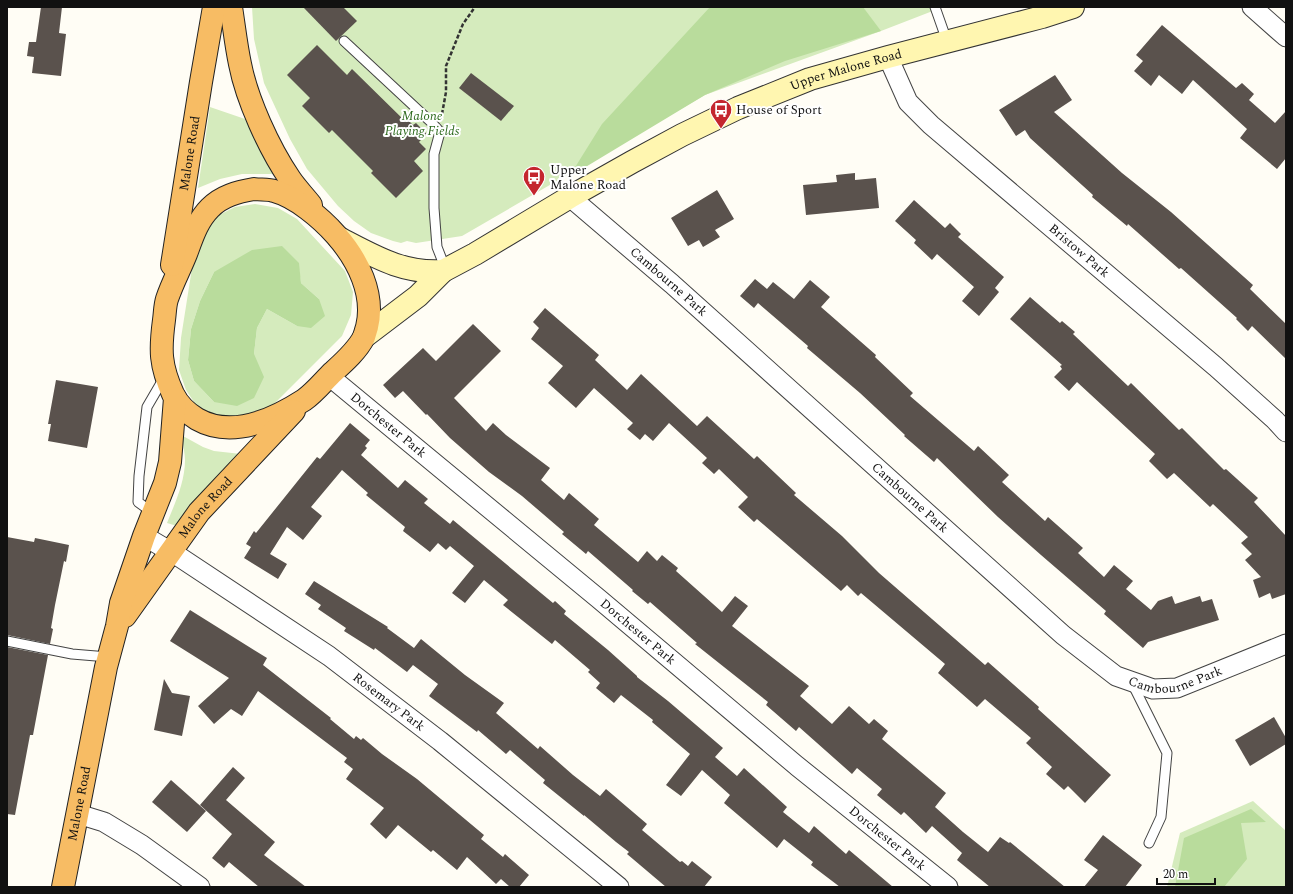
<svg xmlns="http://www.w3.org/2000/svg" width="1293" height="894" font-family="Spectral,serif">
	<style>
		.green { fill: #d5ebbd; fill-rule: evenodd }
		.forest { fill: #b9dc9c }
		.building { fill: #5a524d }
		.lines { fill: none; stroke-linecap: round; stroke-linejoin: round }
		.service-casing { stroke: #444; stroke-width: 11 }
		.minor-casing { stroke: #444; stroke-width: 21 }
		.secondary-casing { stroke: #333; stroke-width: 24 }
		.trunk-casing { stroke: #222; stroke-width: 24 }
		.path { stroke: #333; stroke-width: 2.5; stroke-dasharray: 4 2; stroke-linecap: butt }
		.service { stroke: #fff; stroke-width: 9 }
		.minor { stroke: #fff; stroke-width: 19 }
		.secondary { stroke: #fff6b0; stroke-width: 22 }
		.trunk { stroke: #f7bc64; stroke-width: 22 }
		.labels { text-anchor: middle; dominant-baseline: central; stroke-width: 4; stroke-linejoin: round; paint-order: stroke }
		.street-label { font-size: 13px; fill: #111; stroke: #fff }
		.poi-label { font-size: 13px; fill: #111; stroke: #fff; text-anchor: start }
		.park-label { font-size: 13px; font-style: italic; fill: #2f6b1f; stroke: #fff }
	</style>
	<rect width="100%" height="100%" fill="#fffdf5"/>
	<g class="green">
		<polygon points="252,7 943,7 881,31 705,95 462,236 416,243 407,241 401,243 393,241 371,233 354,221 338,206 307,169 290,139 264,83 254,39"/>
		<polygon points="210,107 245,119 273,174 242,174 220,179 198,188"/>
		<path d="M255 204 278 208 297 219 345 271 353 292 351 315 342 336 274 404 255 414 235 417 212 416 198 408 186 390 179 370 181 338 195 249 203 232 217 216 235 207ZM298 263 301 283 319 299 297 326 267 309 257 328 254 354 214 402 194 381 188 360 191 329 200 301 214 272Z"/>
		<path d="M183 436 203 447 214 451 241 454 177 526 167 523C175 503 185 482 185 460 185 452 182 444 183 436Z"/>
		<polygon points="1253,801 1286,831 1286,887 1167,887 1180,833"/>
	</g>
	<g class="forest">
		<polygon points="710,7 863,7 881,31 785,61 705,95 569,177 602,124"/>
		<polygon points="282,246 299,263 301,283 319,299 325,316 311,328 297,326 267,309 257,328 254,354 264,377 254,398 237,406 214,402 194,381 188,360 191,329 200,301 214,272 252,250"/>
		<polygon points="1251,809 1266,822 1241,823 1247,859 1224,887 1175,887 1184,838"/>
	</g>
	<g class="building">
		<polygon points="41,7 62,7 59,33 66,34 61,76 32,73 34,57 27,56 29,42 36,42"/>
		<polygon points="303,7 343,7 357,21 336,41"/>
		<polygon points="1162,25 1236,88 1242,83 1254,94 1249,100 1275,123 1286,111 1286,158 1277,169 1240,138 1247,129 1193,80 1182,94 1159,75 1151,86 1134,71 1143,61 1136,55"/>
		<polygon points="317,45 347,75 352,69 406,122 408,120 413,125 416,123 427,134 419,142 426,149 414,161 423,171 396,198 371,173 373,171 332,130 329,133 302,106 310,98 287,75"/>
		<polygon points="471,73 514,106 501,121 459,88"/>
		<polygon points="1055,75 1072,100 1054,112 1122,173 1171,212 1253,285 1250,289 1286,324 1286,359 1252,326 1248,331 1236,319 1237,318 1181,268 1179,269 1128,224 1127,226 1092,197 1093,195 1030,138 1025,130 1016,136 999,110"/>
		<polygon points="855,173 855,180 876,178 879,208 806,215 803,185 837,182 836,175"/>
		<polygon points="717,190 734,219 715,230 720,237 703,247 699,240 688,246 671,218"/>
		<polygon points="914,200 945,228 950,223 961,234 958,237 1004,277 995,288 999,292 979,316 962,301 974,287 937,254 932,260 914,243 916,240 895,221"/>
		<polygon points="755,279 767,289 773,282 794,299 810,280 830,297 821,307 876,355 875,357 913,393 910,396 974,451 978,446 1009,475 1002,482 1045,521 1048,517 1083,548 1078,553 1104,577 1114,565 1133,581 1126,589 1151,610 1158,601 1172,596 1175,604 1200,596 1202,602 1212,599 1219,620 1148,642 1143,648 1104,614 1106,611 1041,555 998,517 937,458 934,462 904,436 905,435 860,393 807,348 808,346 758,303 754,308 740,296"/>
		<polygon points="1030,297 1060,323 1062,321 1075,332 1073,334 1128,386 1131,383 1179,430 1182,428 1224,470 1226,469 1258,498 1254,502 1286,536 1286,594 1272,599 1270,593 1259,598 1253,580 1261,577 1245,560 1252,554 1241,543 1248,537 1213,504 1210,507 1174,473 1167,479 1149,461 1155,454 1077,382 1069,391 1054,377 1062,369 1060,366 1062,365 1010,319"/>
		<polygon points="545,308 599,355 595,360 627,390 641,374 697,426 707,416 754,459 757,456 796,493 794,495 842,536 879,573 985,665 988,662 1039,707 1038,709 1111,775 1085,803 1068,786 1064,790 1046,774 1052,767 1026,743 1031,738 985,699 977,707 938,673 945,664 861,593 858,596 847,585 841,591 757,519 754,522 738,507 748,497 719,469 714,474 702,463 707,458 669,423 653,441 645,434 640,440 627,429 633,423 594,388 576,408 548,383 563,366 531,339 539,328 533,322"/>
		<polygon points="473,324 501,351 454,398 486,431 493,423 506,435 550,468 541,480 564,500 569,493 599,519 594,525 638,562 647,551 657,561 662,555 678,568 676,571 722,612 735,596 748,606 732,626 809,686 800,696 832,724 849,706 869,724 874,719 888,731 882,739 946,793 935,807 963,832 988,852 1000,837 1009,843 1010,842 1065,887 990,887 957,860 962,853 932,826 926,833 904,812 901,815 877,795 882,789 857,768 852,774 799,727 796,731 766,705 768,702 695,644 697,643 650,602 648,604 632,591 633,590 588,551 586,554 562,534 564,532 522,496 489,472 450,438 427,414 426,415 403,391 395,398 383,385 423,348 436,361"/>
		<polygon points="56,380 98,387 87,448 48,441 51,424 48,424"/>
		<polygon points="350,423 370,440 365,446 367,448 361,455 398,488 405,480 428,499 424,503 450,524 453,520 553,603 555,601 566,611 564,614 608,650 637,676 637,677 668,701 723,748 715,757 737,776 744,768 787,807 783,812 809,833 814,826 846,854 849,850 893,887 840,887 811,865 813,862 784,839 777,848 724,803 730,795 702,770 681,796 666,785 690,754 652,722 653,720 621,695 614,703 596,688 600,683 588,672 590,670 555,640 552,644 503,605 508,600 484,580 465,603 452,593 474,566 450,546 446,550 438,543 430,552 403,531 405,527 366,495 368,493 342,470 311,507 322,516 303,540 287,527 270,554 287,564 278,579 244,558 251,547 246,544 254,531 256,533 317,457 320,459"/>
		<polygon points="7,537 34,542 35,538 69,545 66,562 64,561 55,605 51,628 53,629 50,644 7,635"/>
		<polygon points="314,581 388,627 387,628 414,648 421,639 465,675 504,703 496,713 538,749 540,746 573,775 600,796 606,789 647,824 642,830 680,862 682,861 688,866 692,861 712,877 704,887 666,887 627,854 629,852 616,842 584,815 584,816 543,783 545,780 510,750 506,754 478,730 477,732 429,696 438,684 413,665 407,672 375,648 374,650 344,631 346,628 318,609 321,605 305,594"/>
		<polygon points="190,610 267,658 263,665 331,718 330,719 354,739 356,736 361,740 363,738 382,754 417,779 484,835 481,839 503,857 505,854 529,875 519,887 510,887 501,879 496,884 467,857 457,870 433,850 431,852 398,825 386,839 370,824 384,808 346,779 353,769 344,762 347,758 258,691 242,716 231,709 214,724 198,706 229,678 170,641"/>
		<polygon points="7,647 48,655 33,735 30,735 15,815 7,814"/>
		<polygon points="164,679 172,693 190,696 182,736 154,730"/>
		<polygon points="1274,717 1286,738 1286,744 1250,766 1235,740"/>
		<polygon points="233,767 245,778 226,800 275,842 264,855 306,887 259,887 229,862 224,868 212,858 232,834 200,805"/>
		<polygon points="171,780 206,811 187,832 152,802"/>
		<polygon points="1103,835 1142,865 1125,887 1084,887 1098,870 1084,860"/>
	</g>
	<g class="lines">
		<g class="service-casing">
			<g id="service">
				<polyline points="935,7 947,41"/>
				<polyline points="344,41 432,123 440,132 434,154 434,208 437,247 446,270"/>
				<polyline points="153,513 138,502 139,476 147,407 161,383"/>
				<polyline points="7,641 72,654 108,657"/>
				<polyline points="1132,683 1167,753 1161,817 1149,843"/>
			</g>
		</g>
		<g class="minor-casing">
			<g id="minor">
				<polyline points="1252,7 1286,37"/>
				<path id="s1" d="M888 57 908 102 931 125 1216 367 1275 420 1286 432"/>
				<path id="s2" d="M570 197 672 284 1063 635 1116 676 1153 689 1177 688 1286 644"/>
				<path id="s3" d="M329 376 599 599 797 766 948 887"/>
				<path id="s4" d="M144 536 178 556 329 656 440 741 619 887"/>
				<polyline points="78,814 104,822 142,845 200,887"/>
			</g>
		</g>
		<g class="secondary-casing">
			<g id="secondary">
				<path d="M339 238C374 256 403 274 443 271"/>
				<path id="s5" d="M364 337 418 296 443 271 475 254 570 197 632 162 682 135 738 108 810 79 888 57 1042 17 1073 7"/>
			</g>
		</g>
		<g class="trunk-casing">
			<g id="trunk">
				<path d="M231 7C234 26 236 45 240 64 247 100 269 148 290 179 296 188 304 196 311 205"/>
				<path d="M254 189C260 190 268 189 274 191 296 197 321 218 336 235 358 260 375 294 367 327 366 330 365 334 364 337 357 351 343 363 332 373 323 382 314 393 304 400 273 420 232 439 197 419 187 413 178 404 173 394 160 365 160 350 164 320 165 313 165 305 167 299 172 284 180 269 186 254 192 238 197 221 210 208 222 196 237 192 254 189Z"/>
				<path id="s6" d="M172 265 201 82 214 7"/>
				<path id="s7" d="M125 616 199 512 294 411"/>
				<path id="s8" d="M63 887 106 667 117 626 121 603 144 536 165 483 170 462 175 398"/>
			</g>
		</g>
		<polyline class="path" points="442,114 446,92 446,66 463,24 475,7"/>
		<use href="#service" class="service"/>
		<use href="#minor" class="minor"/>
		<use href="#secondary" class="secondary"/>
		<use href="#trunk" class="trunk"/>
	</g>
	<defs>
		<g id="bus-pin" transform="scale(1.15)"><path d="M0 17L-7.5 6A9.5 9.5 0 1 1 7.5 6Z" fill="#c4262e" stroke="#fff"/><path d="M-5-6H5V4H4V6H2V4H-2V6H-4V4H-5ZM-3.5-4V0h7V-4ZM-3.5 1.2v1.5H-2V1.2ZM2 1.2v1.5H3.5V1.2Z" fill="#fff"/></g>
	</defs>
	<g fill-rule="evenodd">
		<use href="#bus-pin" x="721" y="110"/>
		<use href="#bus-pin" x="534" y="177"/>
	</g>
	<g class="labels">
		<g class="street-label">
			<text stroke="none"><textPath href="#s5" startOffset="555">Upper Malone Road</textPath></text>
			<text stroke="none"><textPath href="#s6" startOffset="113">Malone Road</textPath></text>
			<text stroke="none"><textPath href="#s1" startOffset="276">Bristow Park</textPath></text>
			<text stroke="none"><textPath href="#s2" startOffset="130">Cambourne Park</textPath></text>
			<text stroke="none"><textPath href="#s3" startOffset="77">Dorchester Park</textPath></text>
			<text stroke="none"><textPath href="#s2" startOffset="454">Cambourne Park</textPath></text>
			<text stroke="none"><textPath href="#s7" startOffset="135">Malone Road</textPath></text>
			<text stroke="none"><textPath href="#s3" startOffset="401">Dorchester Park</textPath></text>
			<text stroke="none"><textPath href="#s2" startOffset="789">Cambourne Park</textPath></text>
			<text stroke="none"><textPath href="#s4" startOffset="296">Rosemary Park</textPath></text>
			<text stroke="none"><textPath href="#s8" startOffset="85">Malone Road</textPath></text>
			<text stroke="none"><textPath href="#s3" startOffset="725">Dorchester Park</textPath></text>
		</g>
		<g class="poi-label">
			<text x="736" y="110">House of Sport</text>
			<text x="550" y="170">Upper<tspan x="550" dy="15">Malone Road</tspan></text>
		</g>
		<g class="park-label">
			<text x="422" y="116">Malone<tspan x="422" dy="15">Playing Fields</tspan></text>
		</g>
	</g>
	<rect width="1293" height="894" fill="none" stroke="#111111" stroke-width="16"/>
	<path d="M1157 878v6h58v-6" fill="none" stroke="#111111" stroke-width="2"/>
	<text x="1163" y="878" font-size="12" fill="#111111" stroke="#ffffff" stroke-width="3" paint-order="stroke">20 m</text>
</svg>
